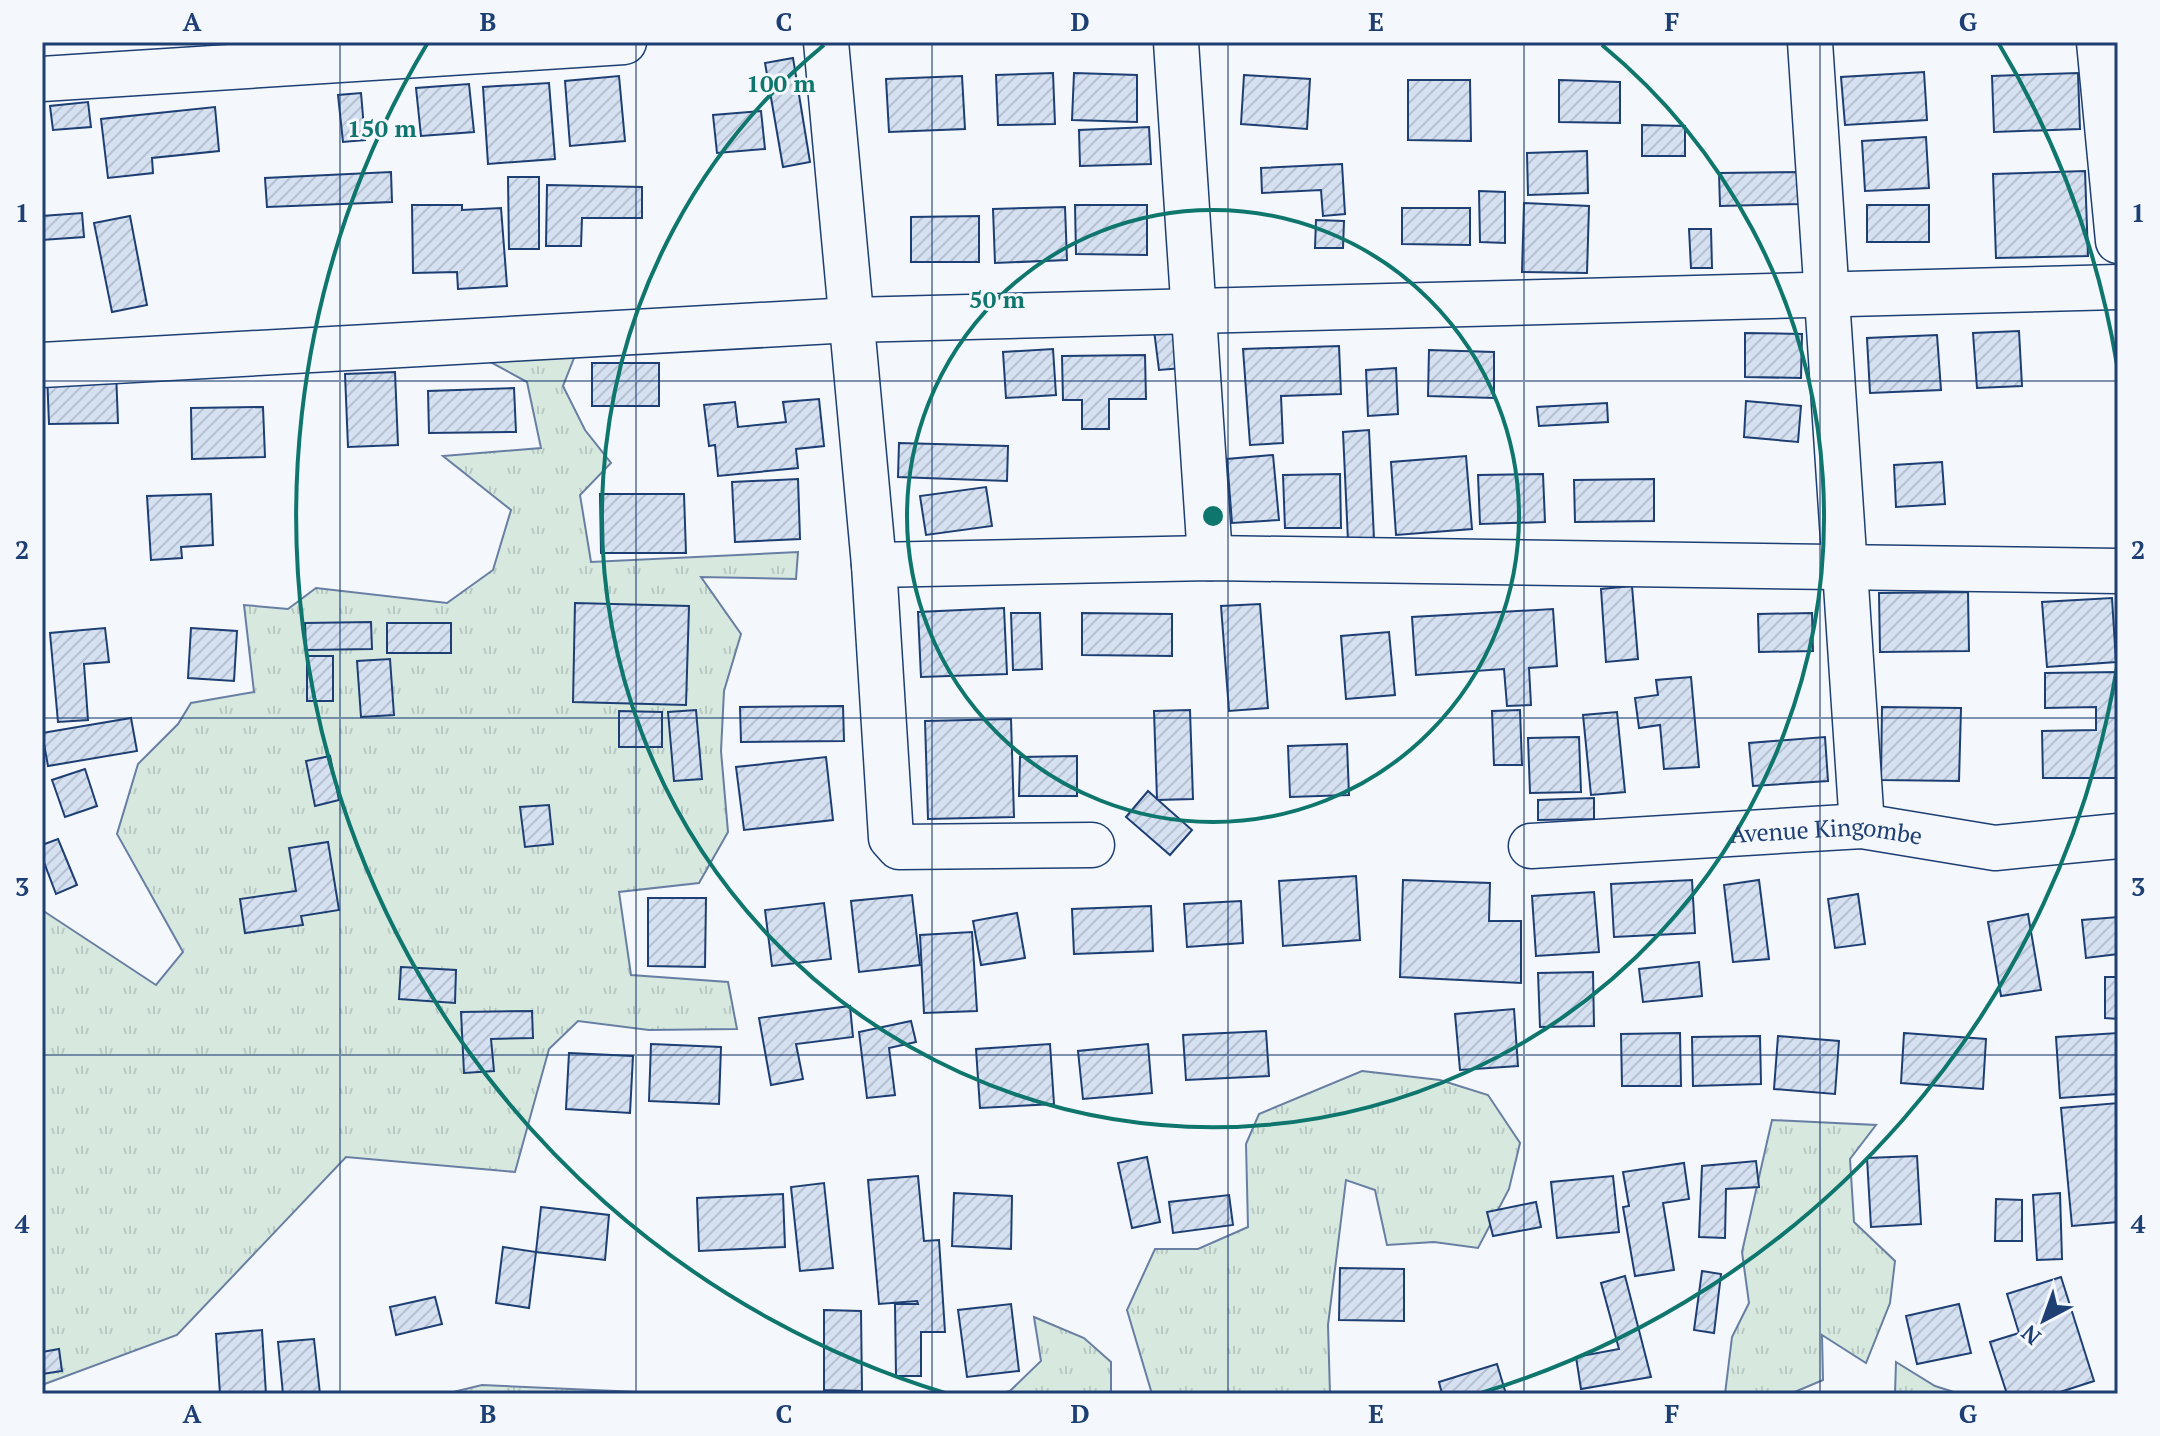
<svg xmlns="http://www.w3.org/2000/svg" width="2160" height="1436" font-family="'PT Serif',serif">
	<style>
		.grass { fill: url(#grass-tufts); stroke: #687fa3; stroke-width: 2 }
		.building { fill: url(#building-hatch); stroke: #1d3f73; stroke-width: 2 }
		.lines { fill: none; stroke-linecap: round; stroke-linejoin: round }
		.minor-casing { stroke: #1d3f73; stroke-width: 47 }
		.minor { stroke: #f4f7fb; stroke-width: 44 }
		.grid { fill: none; stroke: #1d3f73; stroke-width: 2; stroke-opacity: 0.55 }
		.ring { fill: none; stroke: #0f766e; stroke-width: 4 }
		.labels { text-anchor: middle; dominant-baseline: central; stroke-width: 6; stroke-linejoin: round; paint-order: stroke }
		.street-label { font-size: 24px; fill: #1d3f73; stroke: #f4f7fb }
		.centre { fill: #0f766e; stroke: #f4f7fb; stroke-width: 4 }
		.ring-label { font-size: 24px; text-anchor: middle; font-weight: bold; fill: #0f766e; stroke: #f4f7fb; stroke-width: 6; stroke-linejoin: round; paint-order: stroke }
		.neatline { fill: none; stroke: #1d3f73; stroke-width: 3 }
		.grid-label { font-size: 26px; text-anchor: middle; font-weight: bold; fill: #1d3f73 }
	</style>
	<defs>
		<pattern id="grass-tufts" width="24" height="20" patternUnits="userSpaceOnUse" patternTransform="scale(2)"><rect width="24" height="20" fill="#d7e8df"/><path d="M3 7l-1-3M5 7V3M7 7l1-3M15 17l-1-3M17 17v-4M19 17l1-3" fill="none" stroke="#b8c8c3"/></pattern>
		<pattern id="building-hatch" width="6" height="6" patternUnits="userSpaceOnUse" patternTransform="scale(2)"><rect width="6" height="6" fill="#d5e0f0"/><path d="M-1 1l2-2M0 6l6-6M5 7l2-2" fill="none" stroke="#b6c1d1"/></pattern>
	</defs>
	<rect width="100%" height="100%" fill="#f4f7fb"/>
	<g class="grass">
		<polygon points="576,353 563,386 585,430 611,463 580,495 591,562 798,552 796,579 701,577 741,634 724,691 721,751 728,832 699,883 619,892 631,975 728,982 737,1029 649,1030 578,1021 549,1049 515,1172 346,1157 177,1335 42,1385 42,910 156,985 183,952 117,834 138,764 178,724 191,703 254,692 244,605 288,609 316,588 447,603 493,570 511,510 443,456 541,448 527,382 483,358"/>
		<polygon points="1362,1071 1440,1080 1488,1095 1520,1143 1509,1189 1478,1248 1434,1242 1387,1245 1375,1190 1346,1180 1328,1325 1330,1394 1152,1394 1127,1310 1155,1249 1198,1249 1248,1227 1246,1144 1259,1114"/>
		<polygon points="1772,1120 1876,1125 1850,1159 1854,1222 1895,1261 1890,1303 1866,1363 1822,1335 1823,1380 1790,1394 1725,1394 1732,1337 1749,1303 1742,1252"/>
		<polygon points="1034,1317 1084,1338 1111,1362 1111,1394 997,1394 1010,1391 1041,1361"/>
		<polygon points="1896,1362 1935,1386 1960,1394 1895,1394"/>
		<polygon points="482,1385 684,1394 445,1394"/>
	</g>
	<g class="building">
		<polygon points="793,58 810,162 783,167 765,63"/>
		<polygon points="1924,72 1927,120 1845,125 1841,77"/>
		<polygon points="1053,73 1055,124 998,125 996,75"/>
		<polygon points="1074,73 1137,75 1137,122 1072,120"/>
		<polygon points="2078,73 2080,129 1994,132 1992,76"/>
		<polygon points="1244,75 1310,79 1307,129 1241,124"/>
		<polygon points="619,76 625,141 570,146 565,81"/>
		<polygon points="962,76 965,129 889,132 886,79"/>
		<polygon points="1408,80 1470,80 1471,141 1408,140"/>
		<polygon points="1559,80 1620,82 1620,123 1559,122"/>
		<polygon points="549,83 555,159 488,164 483,87"/>
		<polygon points="469,84 474,132 421,136 416,88"/>
		<polygon points="361,93 365,140 343,142 338,95"/>
		<polygon points="88,102 91,127 53,130 50,106"/>
		<polygon points="215,107 219,151 152,158 153,173 108,178 101,119"/>
		<polygon points="761,111 765,149 717,153 713,115"/>
		<polygon points="1642,125 1685,126 1685,156 1642,156"/>
		<polygon points="1149,127 1151,164 1080,166 1079,130"/>
		<polygon points="1926,137 1929,188 1865,191 1862,141"/>
		<polygon points="1587,151 1588,193 1528,195 1527,153"/>
		<polygon points="1342,164 1345,214 1323,216 1321,190 1262,193 1261,168"/>
		<polygon points="2085,171 2088,256 1996,258 1993,174"/>
		<polygon points="391,172 392,202 267,207 265,178"/>
		<polygon points="1802,172 1802,204 1720,206 1719,173"/>
		<polygon points="508,177 539,177 539,249 509,249"/>
		<polygon points="547,185 642,187 642,218 582,218 581,246 546,246"/>
		<polygon points="1479,191 1505,192 1505,243 1480,242"/>
		<polygon points="1524,203 1589,206 1587,273 1522,272"/>
		<polygon points="412,205 462,205 462,210 501,208 507,286 458,289 457,272 413,273"/>
		<polygon points="1075,205 1147,205 1147,255 1076,254"/>
		<rect x="1867" y="205" width="62" height="37"/>
		<polygon points="1065,207 1067,260 995,263 993,209"/>
		<polygon points="1402,208 1470,208 1470,245 1402,244"/>
		<polygon points="82,213 84,237 42,240 42,216"/>
		<polygon points="130,216 147,305 112,312 94,223"/>
		<polygon points="979,216 979,262 911,262 911,217"/>
		<polygon points="1316,220 1344,221 1343,248 1315,248"/>
		<polygon points="1689,229 1711,229 1712,268 1691,268"/>
		<polygon points="1179,327 1183,368 1159,370 1154,330"/>
		<polygon points="2019,331 2022,386 1977,388 1973,333"/>
		<polygon points="1745,333 1802,334 1801,378 1745,377"/>
		<polygon points="1937,335 1941,390 1870,393 1867,338"/>
		<polygon points="1339,346 1341,394 1281,396 1283,443 1250,445 1243,349"/>
		<polygon points="1053,349 1056,395 1006,398 1003,352"/>
		<polygon points="1429,350 1494,352 1494,398 1428,396"/>
		<polygon points="1145,355 1146,399 1109,399 1109,429 1082,429 1082,400 1063,400 1062,356"/>
		<rect x="592" y="363" width="67" height="43"/>
		<polygon points="1396,368 1398,414 1368,416 1366,370"/>
		<polygon points="116,371 118,423 49,424 47,373"/>
		<polygon points="395,372 398,445 348,447 345,374"/>
		<polygon points="514,388 516,432 429,433 428,391"/>
		<polygon points="819,399 824,446 796,449 798,468 718,476 715,445 709,446 704,405 735,402 738,427 786,422 783,402"/>
		<polygon points="1746,401 1801,406 1798,442 1744,437"/>
		<polygon points="1607,403 1608,422 1539,426 1537,407"/>
		<polygon points="263,407 265,457 192,459 191,408"/>
		<polygon points="1369,430 1374,539 1348,541 1343,432"/>
		<polygon points="899,443 1008,446 1007,481 898,477"/>
		<polygon points="1273,455 1279,520 1232,523 1227,459"/>
		<polygon points="1466,456 1472,529 1396,535 1391,462"/>
		<polygon points="1942,462 1945,504 1896,507 1894,465"/>
		<polygon points="1340,474 1341,528 1285,528 1283,475"/>
		<polygon points="1543,474 1545,522 1480,524 1478,475"/>
		<polygon points="798,479 800,539 735,542 732,482"/>
		<polygon points="1654,479 1654,521 1575,522 1574,480"/>
		<polygon points="986,487 992,526 926,535 920,496"/>
		<polygon points="211,494 213,545 181,547 182,558 151,560 147,496"/>
		<polygon points="600,494 684,494 686,553 601,553"/>
		<polygon points="1632,586 1638,659 1606,662 1601,589"/>
		<polygon points="1968,592 1969,651 1880,652 1879,593"/>
		<polygon points="2112,598 2116,662 2047,667 2042,602"/>
		<polygon points="575,603 689,606 686,705 573,702"/>
		<polygon points="1260,604 1268,708 1229,711 1221,606"/>
		<polygon points="1004,608 1007,674 921,677 918,612"/>
		<polygon points="1553,609 1557,666 1529,668 1531,705 1507,706 1504,669 1416,675 1412,617"/>
		<polygon points="1011,613 1040,613 1042,669 1013,670"/>
		<polygon points="1082,613 1172,614 1172,656 1082,655"/>
		<polygon points="1812,613 1813,651 1759,652 1758,614"/>
		<polygon points="371,622 372,649 306,650 305,623"/>
		<rect x="387" y="623" width="64" height="30"/>
		<polygon points="105,628 109,662 84,664 88,720 58,722 50,633"/>
		<polygon points="191,628 237,631 234,681 188,678"/>
		<polygon points="1389,632 1395,695 1346,699 1341,636"/>
		<rect x="307" y="656" width="26" height="45"/>
		<polygon points="390,659 394,715 361,717 357,661"/>
		<polygon points="2118,672 2118,778 2043,778 2042,731 2096,730 2096,707 2045,708 2045,673"/>
		<polygon points="1691,677 1699,767 1664,769 1660,725 1639,728 1635,698 1658,695 1656,680"/>
		<polygon points="843,706 844,741 741,742 740,707"/>
		<polygon points="1882,707 1961,708 1959,781 1881,780"/>
		<polygon points="696,710 702,779 674,781 668,712"/>
		<polygon points="1190,710 1193,799 1158,800 1192,830 1170,855 1126,817 1148,791 1157,799 1154,711"/>
		<polygon points="1520,710 1522,765 1494,765 1492,711"/>
		<polygon points="619,711 662,712 662,747 619,747"/>
		<polygon points="1617,712 1625,792 1591,795 1583,715"/>
		<polygon points="131,718 137,751 48,766 42,733"/>
		<polygon points="1011,719 1014,817 928,819 925,721"/>
		<polygon points="1579,737 1581,792 1530,793 1528,738"/>
		<polygon points="1825,737 1828,781 1753,786 1749,743"/>
		<polygon points="1347,744 1349,795 1290,797 1288,746"/>
		<polygon points="330,756 339,800 315,806 306,761"/>
		<polygon points="1077,756 1077,796 1019,796 1020,757"/>
		<polygon points="826,757 833,820 744,830 736,767"/>
		<polygon points="85,769 97,806 65,817 52,780"/>
		<polygon points="1594,798 1594,819 1538,820 1538,800"/>
		<polygon points="549,805 553,844 525,847 520,807"/>
		<polygon points="58,839 77,885 56,894 42,857 42,845"/>
		<polygon points="328,842 339,910 301,916 303,925 245,933 240,899 296,891 289,848"/>
		<polygon points="1356,876 1360,940 1283,946 1279,881"/>
		<polygon points="1403,880 1490,883 1489,921 1521,921 1521,983 1400,977"/>
		<polygon points="1692,880 1695,933 1614,937 1611,884"/>
		<polygon points="1759,880 1769,959 1733,962 1724,885"/>
		<polygon points="1594,892 1599,952 1536,956 1532,896"/>
		<polygon points="1858,894 1865,944 1835,948 1828,899"/>
		<polygon points="912,895 920,965 859,972 851,901"/>
		<polygon points="648,898 706,898 705,967 648,966"/>
		<polygon points="1241,901 1243,943 1187,947 1184,904"/>
		<polygon points="824,903 831,959 772,966 765,910"/>
		<polygon points="1151,906 1153,951 1074,954 1072,909"/>
		<polygon points="1017,913 1025,958 981,965 973,921"/>
		<polygon points="2028,914 2041,990 2001,996 1988,922"/>
		<polygon points="2118,917 2118,954 2086,958 2082,920"/>
		<polygon points="972,932 977,1011 924,1013 920,935"/>
		<polygon points="1699,962 1702,996 1643,1002 1639,969"/>
		<polygon points="401,967 456,970 455,1003 399,999"/>
		<polygon points="1593,972 1594,1026 1540,1027 1538,973"/>
		<polygon points="2105,977 2118,977 2118,1019 2105,1018"/>
		<polygon points="850,1006 853,1037 796,1044 803,1079 771,1085 759,1018"/>
		<polygon points="1514,1009 1518,1066 1460,1070 1455,1014"/>
		<polygon points="532,1011 533,1038 491,1039 494,1071 464,1073 461,1012"/>
		<polygon points="911,1021 916,1042 889,1048 895,1095 867,1098 859,1032"/>
		<polygon points="1266,1031 1269,1076 1186,1080 1183,1035"/>
		<polygon points="1680,1033 1681,1086 1622,1086 1621,1034"/>
		<polygon points="1904,1033 1986,1039 1983,1089 1901,1083"/>
		<polygon points="2118,1033 2118,1094 2060,1098 2056,1037"/>
		<polygon points="1760,1036 1761,1084 1693,1086 1692,1037"/>
		<polygon points="1778,1036 1839,1041 1835,1094 1774,1089"/>
		<polygon points="651,1044 721,1047 719,1104 649,1101"/>
		<polygon points="1050,1044 1054,1104 980,1108 976,1049"/>
		<polygon points="1148,1044 1152,1093 1083,1099 1078,1051"/>
		<polygon points="569,1053 633,1056 630,1113 566,1109"/>
		<polygon points="2118,1103 2118,1222 2072,1226 2061,1108"/>
		<polygon points="1917,1156 1921,1224 1871,1227 1867,1158"/>
		<polygon points="1147,1157 1160,1222 1132,1228 1118,1163"/>
		<polygon points="1756,1161 1759,1187 1726,1189 1725,1238 1699,1237 1702,1166"/>
		<polygon points="1684,1163 1689,1199 1663,1203 1674,1270 1635,1276 1623,1207 1629,1206 1623,1172"/>
		<polygon points="918,1176 924,1241 939,1240 945,1332 921,1332 921,1376 896,1376 895,1304 918,1304 917,1301 879,1304 868,1180"/>
		<polygon points="1613,1176 1619,1232 1557,1238 1551,1182"/>
		<polygon points="824,1183 833,1268 800,1271 791,1187"/>
		<polygon points="954,1193 1012,1196 1011,1249 952,1246"/>
		<polygon points="2060,1193 2062,1259 2037,1260 2033,1195"/>
		<polygon points="783,1194 785,1247 699,1251 697,1198"/>
		<polygon points="1229,1195 1233,1225 1173,1233 1169,1202"/>
		<polygon points="1996,1199 2022,1200 2022,1241 1995,1241"/>
		<polygon points="1536,1202 1541,1227 1493,1236 1487,1212"/>
		<polygon points="541,1207 609,1215 605,1260 536,1252"/>
		<polygon points="503,1247 536,1252 529,1308 496,1303"/>
		<polygon points="1340,1268 1404,1269 1404,1321 1339,1320"/>
		<polygon points="1702,1271 1721,1274 1714,1333 1694,1330"/>
		<polygon points="1625,1276 1651,1377 1581,1389 1576,1357 1619,1349 1601,1283"/>
		<polygon points="2061,1277 2094,1381 2054,1394 2007,1394 1990,1342 2019,1333 2007,1294"/>
		<polygon points="435,1297 442,1324 396,1335 390,1307"/>
		<polygon points="1011,1304 1019,1371 967,1377 958,1310"/>
		<polygon points="1959,1304 1971,1353 1917,1364 1906,1316"/>
		<polygon points="824,1310 861,1311 862,1391 824,1390"/>
		<polygon points="262,1330 266,1394 220,1394 216,1334"/>
		<polygon points="314,1339 320,1394 283,1394 278,1342"/>
		<polygon points="59,1349 62,1371 42,1374 42,1352"/>
		<polygon points="1497,1364 1506,1394 1442,1394 1439,1382"/>
	</g>
	<g class="lines">
		<g class="minor-casing">
			<g id="minor">
				<polyline points="826,42 874,565 891,838 899,847 1092,845"/>
				<polyline points="1176,42 1210,558"/>
				<polyline points="1810,42 1862,826"/>
				<polyline points="2099,42 2118,241"/>
				<polyline points="42,79 624,42"/>
				<polyline points="42,365 851,320 2118,287"/>
				<polyline points="874,565 1210,558 2118,571"/>
				<path id="s1" d="M1531 846 1862 826 1995 848 2118 836"/>
			</g>
		</g>
		<use href="#minor" class="minor"/>
	</g>
	<path class="grid" d="M340 42V1394M636 42V1394M932 42V1394M1228 42V1394M1524 42V1394M1820 42V1394M42 381H2118M42 718H2118M42 1055H2118"/>
	<g class="ring">
		<circle cx="1213" cy="516" r="306"/>
		<path d="M1602 45A611 611 0 1 1 824 45"/>
		<path d="M2117 667A917 917 0 0 1 1481 1393M945 1393A917 917 0 0 1 427 44M1999 44A917 917 0 0 1 2117 365"/>
	</g>
	<g class="labels">
		<g class="street-label">
			<text stroke="none"><textPath href="#s1" startOffset="296">Avenue Kingombe</textPath></text>
		</g>
	</g>
	<circle cx="1213" cy="516" r="12" class="centre"/>
	<g class="ring-label">
		<text x="781" y="92">100 m</text>
		<text x="382" y="137">150 m</text>
		<text x="997" y="308">50 m</text>
	</g>
	<rect width="2160" height="1436" fill="none" stroke="#f4f7fb" stroke-width="88"/>
	<g transform="translate(2044 1320) rotate(221)" stroke="#f4f7fb" stroke-width="6" paint-order="stroke">
	<path d="M0-6L14 30L0 20L-14 30Z" fill="#1d3f73"/>
	<text y="-12" font-size="22" font-weight="bold" text-anchor="middle" fill="#1d3f73">N</text>
	</g>
	<rect x="44" y="44" width="2072" height="1348" class="neatline"/>
	<g class="grid-label">
		<text x="192" y="31">A</text>
		<text x="488" y="31">B</text>
		<text x="784" y="31">C</text>
		<text x="1080" y="31">D</text>
		<text x="1376" y="31">E</text>
		<text x="1672" y="31">F</text>
		<text x="1968" y="31">G</text>
		<text x="22" y="222">1</text>
		<text x="2138" y="222">1</text>
		<text x="22" y="559">2</text>
		<text x="2138" y="559">2</text>
		<text x="22" y="896">3</text>
		<text x="2138" y="896">3</text>
		<text x="22" y="1233">4</text>
		<text x="2138" y="1233">4</text>
		<text x="192" y="1423">A</text>
		<text x="488" y="1423">B</text>
		<text x="784" y="1423">C</text>
		<text x="1080" y="1423">D</text>
		<text x="1376" y="1423">E</text>
		<text x="1672" y="1423">F</text>
		<text x="1968" y="1423">G</text>
	</g>
</svg>
